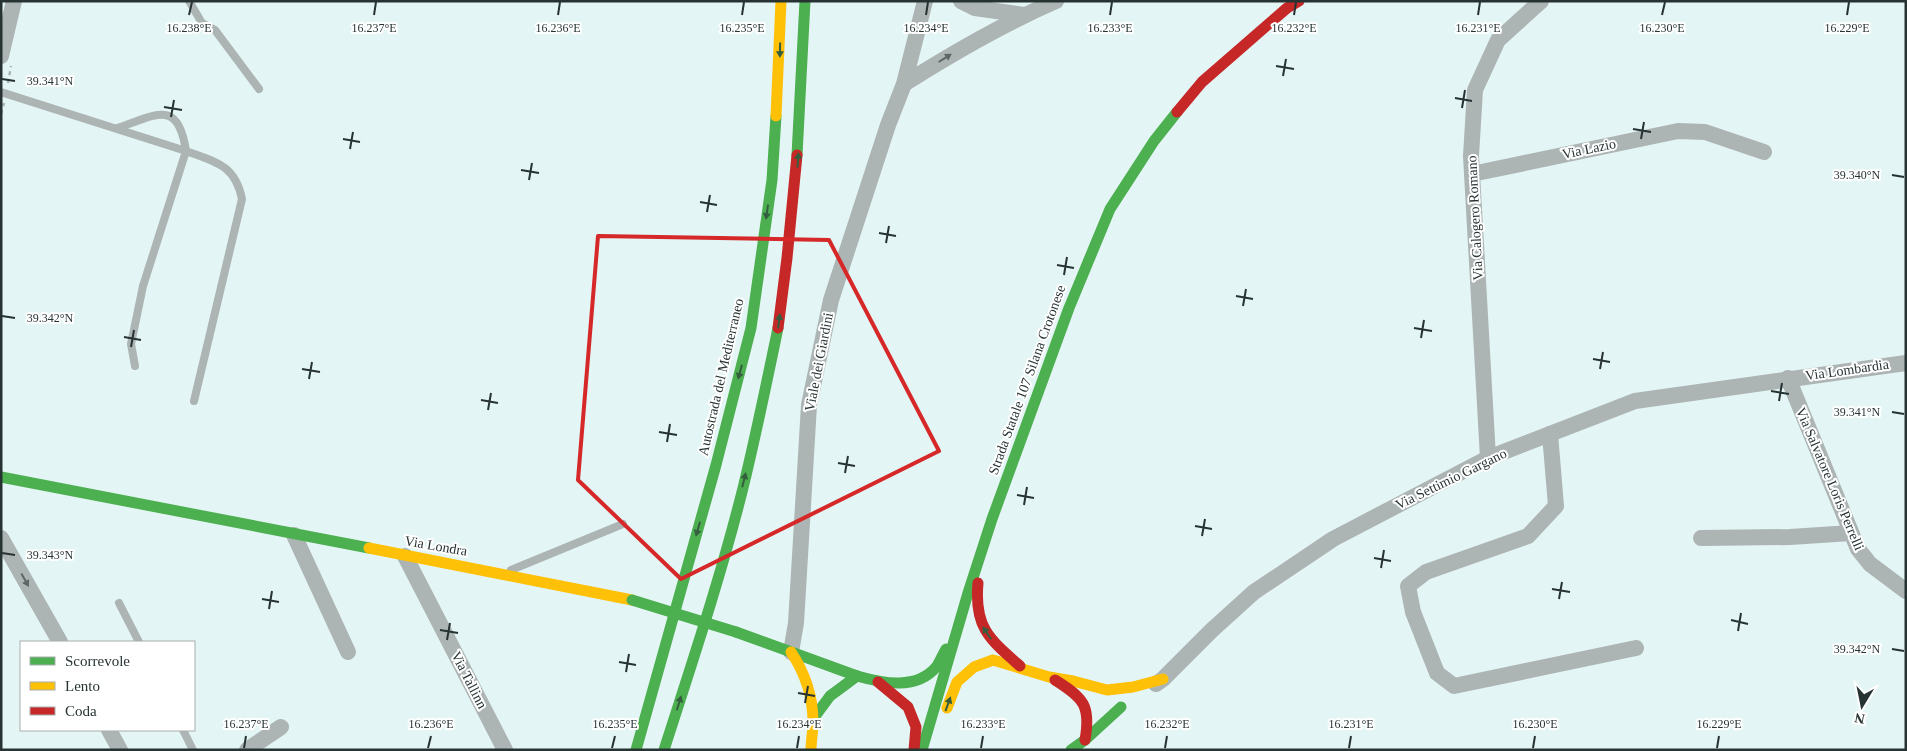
<svg xmlns="http://www.w3.org/2000/svg" width="1907" height="751" font-family="Georgia,serif">
	<style>
		.lines { fill: none; stroke-linecap: round; stroke-linejoin: round }
		.path { stroke: #a9b4b4; stroke-width: 2.5; stroke-dasharray: 4 4; stroke-linecap: butt }
		.lane { stroke: #adb4b4; stroke-width: 8 }
		.street { stroke: #adb4b4; stroke-width: 16 }
		.fast { stroke: #4caf50; stroke-width: 11 }
		.slow { stroke: #ffc107; stroke-width: 11 }
		.jam { stroke: #c62828; stroke-width: 11 }
		.fast-bridge { stroke: #4caf50; stroke-width: 11 }
		.oneway { fill: #345e3d }
		.oneway2 { fill: #5d6767 }
		.marked { fill: none; stroke: #d62828; stroke-width: 4; stroke-linejoin: round }
		.ticks { fill: none; stroke: #273333; stroke-width: 2 }
		.labels { text-anchor: middle; dominant-baseline: central; stroke-width: 4; stroke-linejoin: round; paint-order: stroke }
		.street-label { font-size: 14px; fill: #273333; stroke: #fff }
		.ticks-label { font-size: 12px; text-anchor: middle; fill: #273333; stroke: #fff; stroke-width: 4; stroke-linejoin: round; paint-order: stroke }
	</style>
	<rect width="100%" height="100%" fill="#e4f5f5"/>
	<g class="lines">
		<g class="path">
			<polyline points="8,83 11,66"/>
			<polyline points="1,114 4,103"/>
		</g>
		<g class="lane">
			<polyline points="189,1 202,23 215,30 259,89"/>
			<polyline points="1,92 186,151 143,286 131,344 135,366"/>
			<path d="M117 128C155 116 178 97 186 151 216 162 235 165 242 199L194 401"/>
			<polyline points="511,570 623,524"/>
			<polyline points="119,603 139,642"/>
			<polyline points="183,730 193,750"/>
		</g>
		<g class="street">
			<polyline points="961,1 975,8 1024,15"/>
			<polyline points="1,56 14,1"/>
			<path d="M904 84C953 53 1003 24 1056 1"/>
			<polyline points="1472,174 1678,131 1705,132 1764,152"/>
			<polyline points="1788,378 1858,549 1870,564 1906,591"/>
			<polyline points="1550,434 1556,506 1528,536 1426,572 1408,586 1413,612 1437,673 1454,686 1636,648"/>
			<polyline points="1488,458 1471,156 1475,90 1498,40 1541,1"/>
			<polyline points="294,535 348,652"/>
			<polyline points="1,538 60,642"/>
			<polyline points="1701,538 1790,537 1851,533"/>
			<polyline points="405,556 505,750"/>
			<polyline points="791,652 796,623 809,405 831,300 888,125 904,84 925,1"/>
			<polyline points="1156,684 1163,679 1212,630 1254,592 1333,539 1488,458 1635,401 1906,363"/>
			<polyline points="109,730 120,750"/>
			<polyline points="247,750 281,727"/>
		</g>
		<g class="fast">
			<polyline points="797,155 805,1"/>
			<polyline points="1,477 369,548"/>
			<polyline points="736,632 857,676"/>
			<path d="M857 676C882 683 917 691 937 666 940 661 943 654 946 649"/>
			<polyline points="813,719 830,696 857,676"/>
			<polyline points="636,750 716,465 751,328 772,180 776,116"/>
			<path d="M664 750C692 663 721 576 743 488 756 435 767 381 778 328"/>
			<polyline points="922,750 968,593 992,519 1069,308 1110,209 1154,141 1177,112"/>
			<polyline points="1071,750 1085,740 1121,707"/>
		</g>
		<g class="slow">
			<polyline points="776,116 781,1"/>
			<polyline points="369,548 632,600"/>
			<path d="M791 652C805 673 813 697 813 722 813 732 811 741 811 750"/>
			<polyline points="947,708 957,682 974,667 993,660 1049,677 1073,681 1107,690 1133,687 1163,679"/>
		</g>
		<g class="jam">
			<polyline points="1177,112 1202,82 1287,8 1299,1"/>
			<polyline points="778,328 787,258 797,155"/>
			<path d="M978 583C974 627 989 639 1020 666"/>
			<path d="M1055 680C1084 698 1091 706 1085 740"/>
			<polyline points="878,682 908,707 916,727 914,750"/>
		</g>
		<polyline class="fast-bridge" points="632,600 736,632"/>
	</g>
	<defs><path id="oneway-solid" d="M-6-.8H1V-3.2L6.5 0L1 3.2V.8H-6Z" transform="scale(1.25)"/></defs>
	<g class="oneway">
		<use href="#oneway-solid" transform="translate(780 50) rotate(91)"/>
		<use href="#oneway-solid" transform="translate(798 160) rotate(-86)"/>
		<use href="#oneway-solid" transform="translate(767 212) rotate(98)"/>
		<use href="#oneway-solid" transform="translate(779 321) rotate(-83)"/>
		<use href="#oneway-solid" transform="translate(740 372) rotate(105)"/>
		<use href="#oneway-solid" transform="translate(744 480) rotate(-76)"/>
		<use href="#oneway-solid" transform="translate(698 529) rotate(106)"/>
		<use href="#oneway-solid" transform="translate(987 633) rotate(-124)"/>
		<use href="#oneway-solid" transform="translate(679 703) rotate(-73)"/>
		<use href="#oneway-solid" transform="translate(948 704) rotate(-70)"/>
	</g>
	<g class="oneway2">
		<use href="#oneway-solid" transform="translate(945 58) rotate(-32)"/>
		<use href="#oneway-solid" transform="translate(25 580) rotate(61)"/>
	</g>
	<path class="marked" d="M598 236 829 240 939 451 681 579 578 480Z"/>
	<path class="ticks" d="M189 15 192 2M374 15 376 2M558 15 560 2M742 15 744 2M926 15 928 2M1110 15 1112 2M1294 15 1296 2M1478 15 1480 2M1662 15 1665 2M1847 15 1849 2M1276 66 1294 69M1283 76 1286 59M2 79 15 81M1455 98 1472 101M164 107 182 110M1462 108 1465 90M171 117 174 100M1633 129 1651 132M343 139 360 142M1641 139 1644 122M350 149 353 132M521 170 539 173M1892 175 1904 177M529 180 532 163M700 202 717 205M707 212 710 195M879 233 896 236M886 243 889 226M1057 265 1074 268M1064 275 1067 257M1236 296 1253 299M1243 306 1246 289M2 316 15 318M1414 328 1432 331M124 337 141 340M1421 338 1424 320M131 347 134 330M1593 359 1610 362M302 369 320 372M1600 369 1603 352M309 379 312 362M1771 391 1789 394M481 400 498 403M1779 401 1782 383M488 410 491 393M1892 412 1904 414M659 432 677 435M667 442 670 424M838 463 855 466M845 473 848 456M1017 495 1034 498M1024 505 1027 487M1195 526 1212 529M1202 536 1205 519M2 553 15 555M1374 558 1391 561M1381 568 1384 550M1552 589 1570 592M262 599 279 602M1559 599 1562 582M269 609 272 591M1731 620 1748 624M440 630 458 633M1738 631 1741 613M447 640 450 623M1892 649 1904 651M619 662 636 665M626 672 629 654M798 693 815 696M805 703 808 686M244 748 246 736M428 748 431 736M612 748 615 736M797 748 799 736M981 748 983 736M1165 748 1167 736M1349 748 1351 736M1533 748 1535 736M1717 748 1719 736"/>
	<g class="labels">
		<g class="street-label">
			<text transform="translate(1589 149) rotate(-12)">Via Lazio</text>
			<text transform="translate(1475 218) rotate(-93)">Via Calogero Romano</text>
			<text transform="translate(819 362) rotate(-79)">Viale dei Giardini</text>
			<text transform="translate(1847 370) rotate(-8)">Via Lombardia</text>
			<text transform="translate(721 377) rotate(-77)">Autostrada del Mediterraneo</text>
			<text transform="translate(1027 380) rotate(-70)">Strada Statale 107 Silana Crotonese</text>
			<text transform="translate(1451 479) rotate(-26)">Via Settimio Gargano</text>
			<text transform="translate(1830 479) rotate(67)">Via Salvatore Loris Perrelli</text>
			<text transform="translate(436 546) rotate(10)">Via Londra</text>
			<text transform="translate(469 680) rotate(63)">Via Tallinn</text>
		</g>
	</g>
	<g class="ticks-label">
		<text x="189" y="32">16.238°E</text>
		<text x="374" y="32">16.237°E</text>
		<text x="558" y="32">16.236°E</text>
		<text x="742" y="32">16.235°E</text>
		<text x="926" y="32">16.234°E</text>
		<text x="1110" y="32">16.233°E</text>
		<text x="1294" y="32">16.232°E</text>
		<text x="1478" y="32">16.231°E</text>
		<text x="1662" y="32">16.230°E</text>
		<text x="1847" y="32">16.229°E</text>
		<text x="50" y="85">39.341°N</text>
		<text x="1857" y="179">39.340°N</text>
		<text x="50" y="322">39.342°N</text>
		<text x="1857" y="416">39.341°N</text>
		<text x="50" y="559">39.343°N</text>
		<text x="1857" y="653">39.342°N</text>
		<text x="246" y="728">16.237°E</text>
		<text x="431" y="728">16.236°E</text>
		<text x="615" y="728">16.235°E</text>
		<text x="799" y="728">16.234°E</text>
		<text x="983" y="728">16.233°E</text>
		<text x="1167" y="728">16.232°E</text>
		<text x="1351" y="728">16.231°E</text>
		<text x="1535" y="728">16.230°E</text>
		<text x="1719" y="728">16.229°E</text>
	</g>
	<rect width="1907" height="751" fill="none" stroke="#273333" stroke-width="5"/>
	<rect x="20" y="641" width="175" height="90" fill="#ffffff" stroke="#a9adad"/>
	<rect x="30" y="657" width="25" height="8" fill="#4caf50" stroke="#a9adad"/>
	<text x="65" y="666" font-size="15" fill="#273333">Scorrevole</text>
	<rect x="30" y="682" width="25" height="8" fill="#ffc107" stroke="#a9adad"/>
	<text x="65" y="691" font-size="15" fill="#273333">Lento</text>
	<rect x="30" y="707" width="25" height="8" fill="#c62828" stroke="#a9adad"/>
	<text x="65" y="716" font-size="15" fill="#273333">Coda</text>
	<g transform="translate(1862 706) rotate(190)" stroke="#ffffff" stroke-width="4" paint-order="stroke">
	<path d="M0-4L9 19L0 12L-9 19Z" fill="#273333"/>
	<text y="-8" font-size="14" font-weight="bold" text-anchor="middle" fill="#273333">N</text>
	</g>
</svg>
